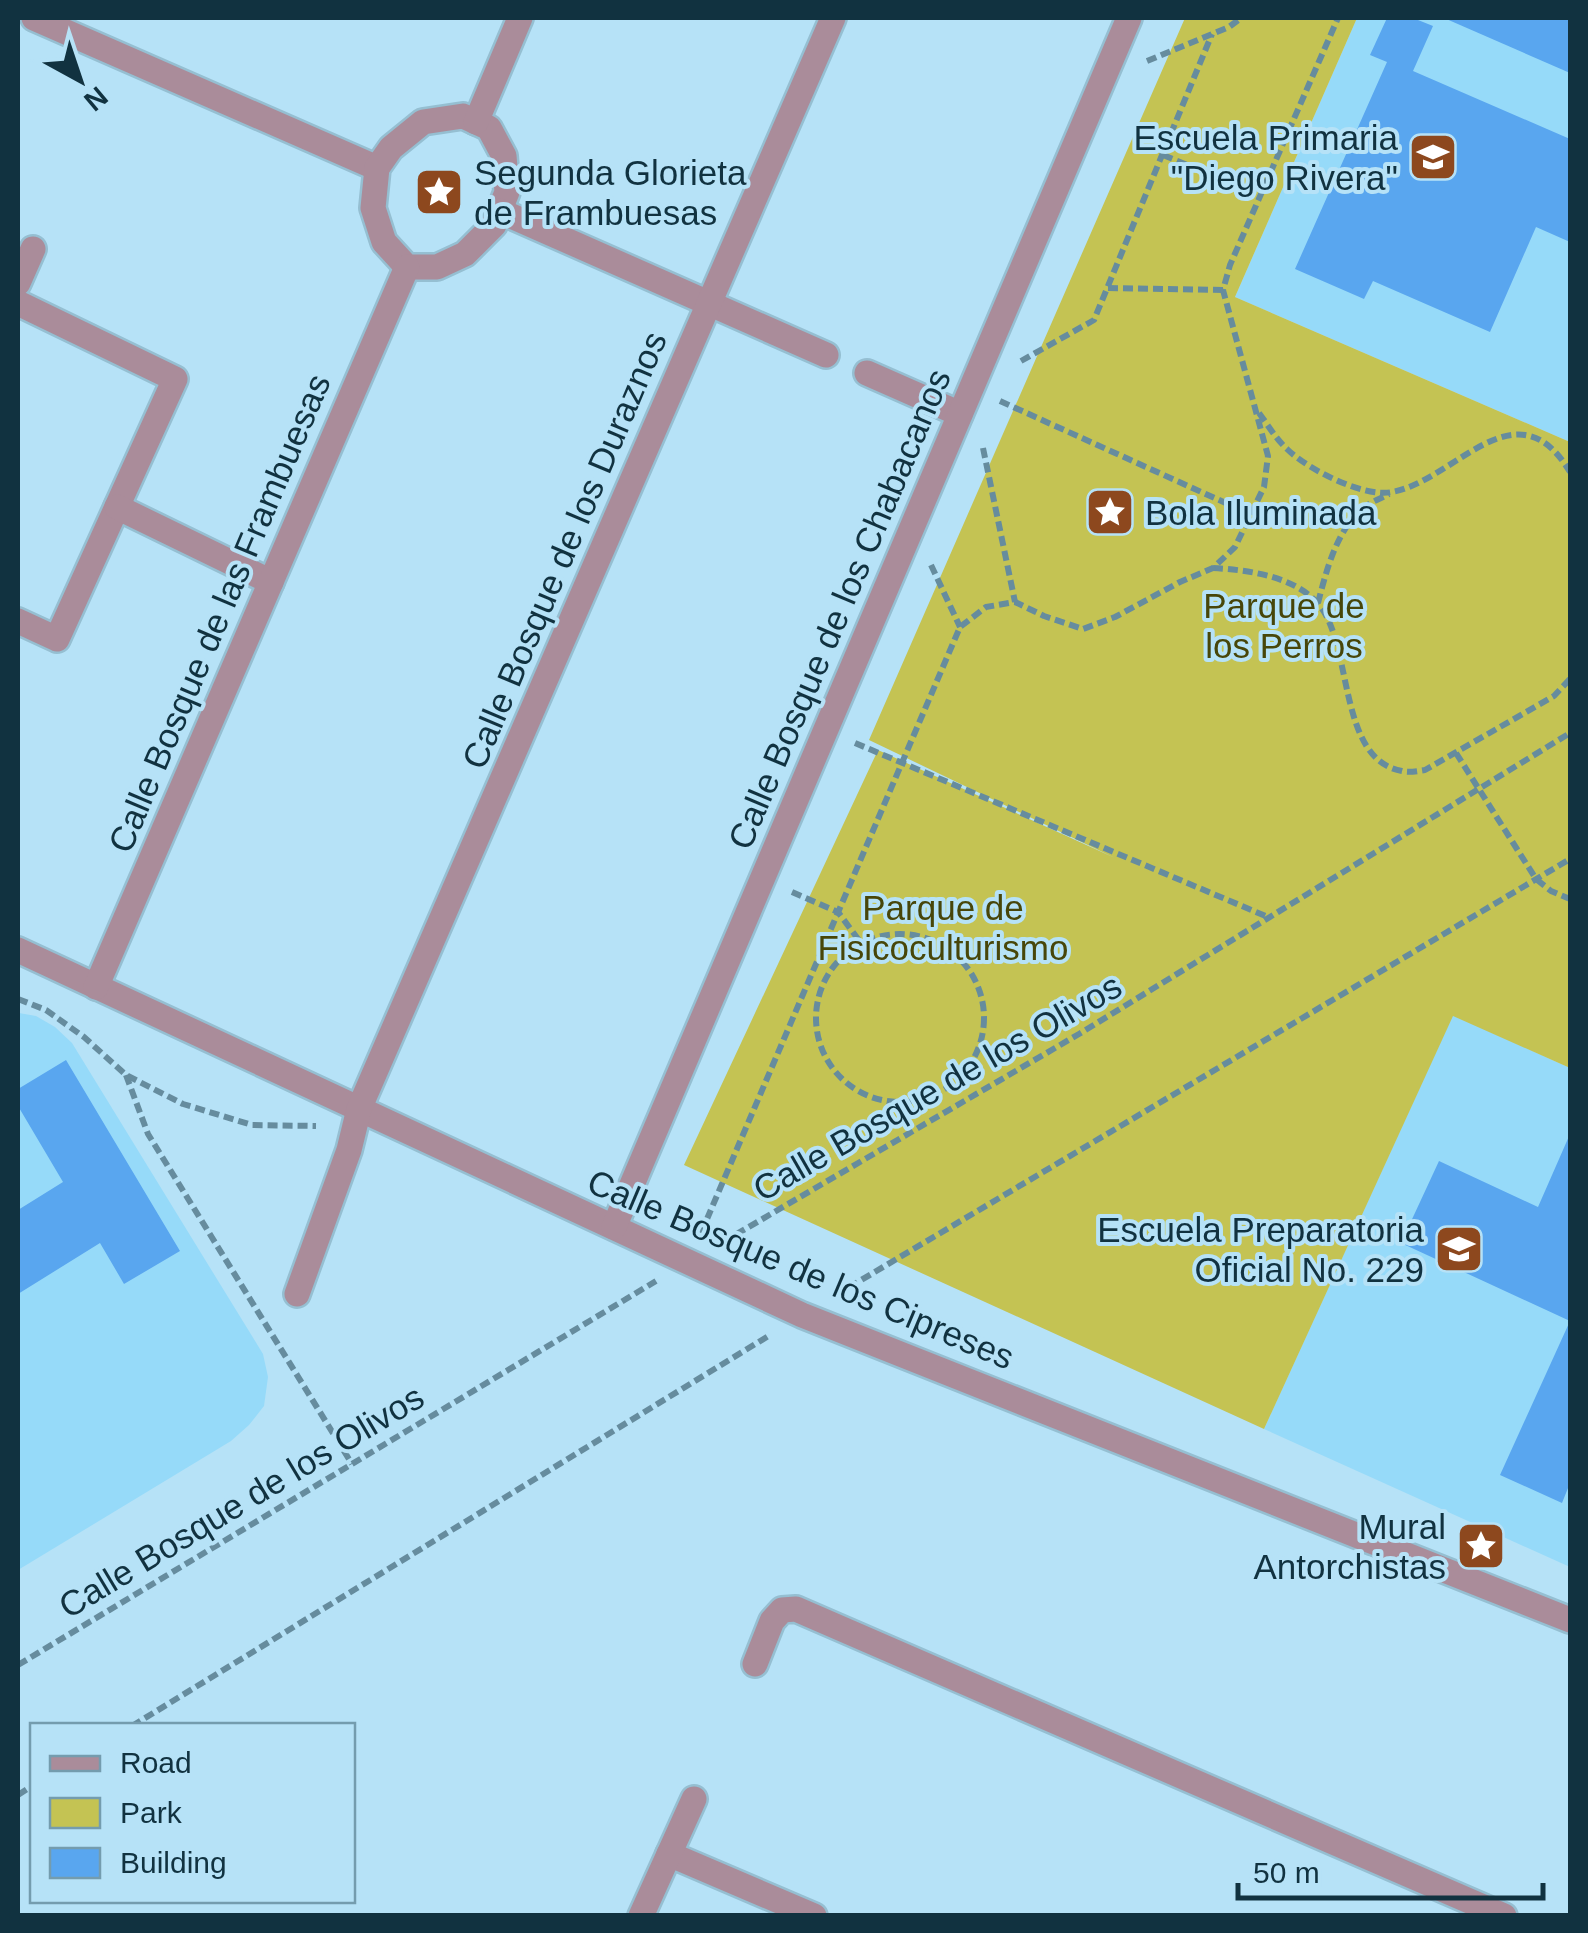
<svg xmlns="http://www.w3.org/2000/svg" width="1588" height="1933" font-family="Arial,sans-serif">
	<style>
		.built { fill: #96daf9 }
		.green { fill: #c4c353 }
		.building { fill: #59a6ef }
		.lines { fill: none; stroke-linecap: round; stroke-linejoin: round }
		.minor-casing { stroke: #95bfd2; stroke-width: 30 }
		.path { stroke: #668c9e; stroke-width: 6; stroke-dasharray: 10 5; stroke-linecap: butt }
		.minor { stroke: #aa8c9a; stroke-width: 25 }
		.labels { text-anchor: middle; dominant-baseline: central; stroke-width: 8; stroke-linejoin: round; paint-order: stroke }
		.poi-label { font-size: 35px; fill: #113240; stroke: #b6e2f7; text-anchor: end }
		.street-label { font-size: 35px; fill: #113240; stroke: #b6e2f7 }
		.park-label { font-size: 35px; fill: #474609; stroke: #b6e2f7 }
	</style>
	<rect width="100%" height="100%" fill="#b6e2f7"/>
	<g class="built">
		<polygon points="1357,18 1570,18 1570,442 1235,297"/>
		<polygon points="19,1013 36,1016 55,1027 72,1043 263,1354 268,1377 264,1406 249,1425 231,1441 18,1570"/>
		<polygon points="1453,1015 1570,1068 1570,1567 1264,1429"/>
	</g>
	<polygon class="green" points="1185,18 1357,18 1235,297 1570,442 1570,1068 1453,1016 1264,1429 684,1165 878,750 1115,858 869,740"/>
	<g class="building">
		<polygon points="1387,18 1413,18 1433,26 1413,71 1570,139 1570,242 1536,227 1490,332 1373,281 1364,299 1295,269 1387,62 1370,55"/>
		<polygon points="1444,18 1570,18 1570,73"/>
		<polygon points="66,1060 180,1251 124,1284 100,1243 18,1294 18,1210 63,1182 18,1106 18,1089"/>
		<polygon points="1570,1134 1570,1483 1562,1503 1500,1475 1570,1321 1401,1243 1439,1161 1538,1207"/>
	</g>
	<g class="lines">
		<g class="minor-casing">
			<g id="minor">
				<polyline points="34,18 377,168"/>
				<polygon points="463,116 489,128 504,156 507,192 494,225 465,254 437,267 407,267 384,242 373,208 377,168 391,148 423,122"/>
				<polyline points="476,122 520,18"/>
				<polyline points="500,211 826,355"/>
				<polyline points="18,283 33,249"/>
				<polyline points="18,303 175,379 57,639 18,621"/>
				<polyline points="867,373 960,414"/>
				<polyline points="117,507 271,582"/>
				<polyline points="18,950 802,1315 1570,1620"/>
				<polyline points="96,987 407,267"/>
				<polyline points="614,1227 1129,18"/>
				<polyline points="297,1294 349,1150 359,1109 833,18"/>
				<polyline points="755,1664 772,1621 782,1610 796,1609 1504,1916"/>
				<polyline points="669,1854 814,1916"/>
				<polyline points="641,1916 694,1799"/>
			</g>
		</g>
		<g class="path">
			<polyline points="1147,61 1229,27 1241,18"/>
			<polyline points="1163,155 1260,195"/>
			<polyline points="1108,288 1223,290"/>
			<polyline points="1021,361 1094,320 1212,34"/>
			<polyline points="1000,401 1250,514"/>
			<path d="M1259 413C1268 425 1276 439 1287 449 1307 469 1364 498 1392 492 1455 481 1516 382 1570 472"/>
			<polyline points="983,448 1015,602"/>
			<polyline points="931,565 960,627"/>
			<path d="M1213 568C1248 570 1296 576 1320 606 1353 648 1338 760 1402 771 1409 773 1418 771 1425 770L1554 696 1570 679"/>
			<path d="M1318 603C1326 572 1336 532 1361 510 1368 503 1380 499 1389 494"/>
			<polyline points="855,743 1268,917"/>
			<polyline points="1456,753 1536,879 1551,891 1570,899"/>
			<polyline points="792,892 838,912 861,943"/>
			<circle cx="900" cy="1018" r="84"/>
			<polyline points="18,999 46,1010 84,1037 126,1075 183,1104 252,1125 316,1126"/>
			<polyline points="126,1075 148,1134 352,1464"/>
			<polyline points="701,1233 960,627 986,607 1015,602 1044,616 1083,629 1115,617 1180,582 1213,568 1235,547 1264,487 1268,456 1223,290 1230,265 1338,18"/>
			<polyline points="723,1242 1079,1034 1570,733"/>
			<polyline points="836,1295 1570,859"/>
			<polyline points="18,1665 656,1281"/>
			<polyline points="132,1726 770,1335"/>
			<polyline points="18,1795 32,1786"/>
		</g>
		<use href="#minor" class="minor"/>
	</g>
	<defs>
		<g id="school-square" transform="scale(2.5)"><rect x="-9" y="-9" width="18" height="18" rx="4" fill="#8d481e" stroke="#b6e2f7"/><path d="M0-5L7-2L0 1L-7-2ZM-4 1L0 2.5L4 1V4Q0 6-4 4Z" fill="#fff"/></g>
		<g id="sight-square" transform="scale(2.5)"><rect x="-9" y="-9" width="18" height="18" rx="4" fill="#8d481e" stroke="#b6e2f7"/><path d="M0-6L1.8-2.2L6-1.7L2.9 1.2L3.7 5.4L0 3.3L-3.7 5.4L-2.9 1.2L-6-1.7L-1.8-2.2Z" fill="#fff"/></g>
	</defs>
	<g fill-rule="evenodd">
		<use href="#school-square" x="1433" y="157"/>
		<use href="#sight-square" x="439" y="192"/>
		<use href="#sight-square" x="1110" y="512"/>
		<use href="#school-square" x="1459" y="1249"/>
		<use href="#sight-square" x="1481" y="1546"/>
	</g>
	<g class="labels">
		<g class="poi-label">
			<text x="1398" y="137">Escuela Primaria<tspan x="1398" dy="40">"Diego Rivera"</tspan></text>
			<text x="474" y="172" text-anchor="start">Segunda Glorieta<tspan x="474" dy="40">de Frambuesas</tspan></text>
			<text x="1145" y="512" text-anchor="start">Bola Iluminada</text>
			<text x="1424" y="1229">Escuela Preparatoria<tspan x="1424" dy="40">Oficial No. 229</tspan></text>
			<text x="1446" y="1526">Mural<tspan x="1446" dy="40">Antorchistas</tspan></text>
		</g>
		<g class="street-label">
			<text transform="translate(564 550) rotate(-67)">Calle Bosque de los Duraznos</text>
			<text transform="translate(839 609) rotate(-67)">Calle Bosque de los Chabacanos</text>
			<text transform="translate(219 613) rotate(-67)">Calle Bosque de las Frambuesas</text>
			<text transform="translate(937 1087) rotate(-30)">Calle Bosque de los Olivos</text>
			<text transform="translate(801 1269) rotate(23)">Calle Bosque de los Cipreses</text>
			<text transform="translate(241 1501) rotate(-31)">Calle Bosque de los Olivos</text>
		</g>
		<g class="park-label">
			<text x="1284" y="605">Parque de<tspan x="1284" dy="40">los Perros</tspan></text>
			<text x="943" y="907">Parque de<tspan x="943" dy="40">Fisicoculturismo</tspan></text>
		</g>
	</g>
	<rect width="1588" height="1933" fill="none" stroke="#113240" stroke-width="40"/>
	<rect x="30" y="1723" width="325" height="180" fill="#b6e2f7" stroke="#749cae" stroke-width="2.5"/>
	<rect x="50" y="1756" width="50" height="15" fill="#aa8c9a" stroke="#749cae" stroke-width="2.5"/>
	<text x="120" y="1773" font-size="30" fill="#113240">Road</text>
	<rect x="50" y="1798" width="50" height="30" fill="#c4c353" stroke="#749cae" stroke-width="2.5"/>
	<text x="120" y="1823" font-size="30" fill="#113240">Park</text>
	<rect x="50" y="1848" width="50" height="30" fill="#59a6ef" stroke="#749cae" stroke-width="2.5"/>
	<text x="120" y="1873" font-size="30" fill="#113240">Building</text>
	<g transform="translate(80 80) rotate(140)" stroke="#b6e2f7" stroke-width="8" paint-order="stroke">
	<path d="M0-8L18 38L0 25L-18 38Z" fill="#113240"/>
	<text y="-15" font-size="28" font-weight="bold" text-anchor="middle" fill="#113240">N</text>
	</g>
	<path d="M1238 1883v15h305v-15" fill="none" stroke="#113240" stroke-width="5"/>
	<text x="1253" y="1883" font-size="30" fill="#113240" stroke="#b6e2f7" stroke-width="8" paint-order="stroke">50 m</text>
</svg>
